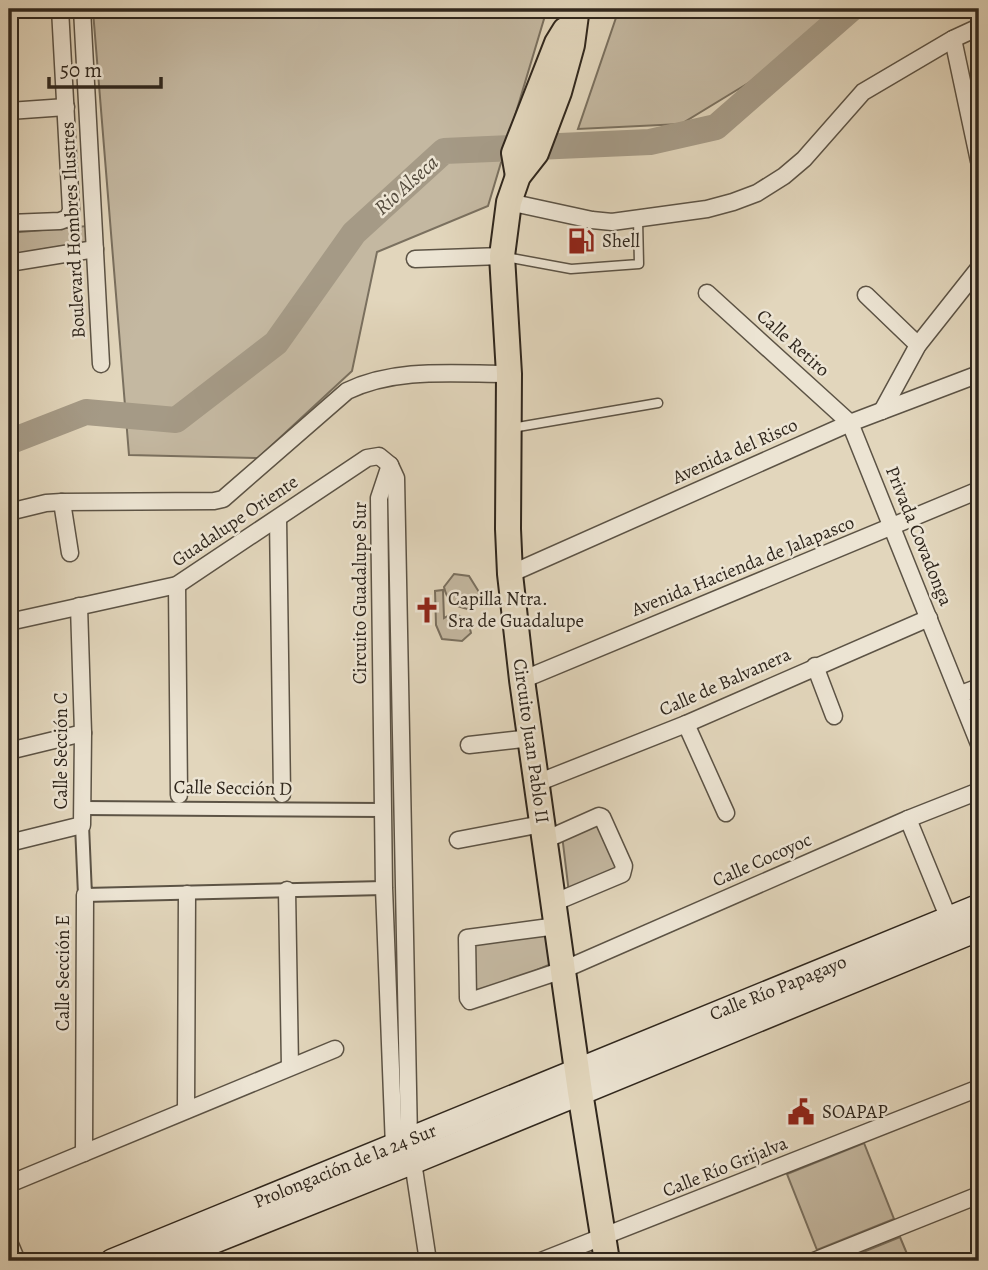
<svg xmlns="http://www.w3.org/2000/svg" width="988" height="1270" font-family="Alegreya,serif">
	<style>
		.green { fill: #c4b8a1; stroke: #7a705f; stroke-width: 2 }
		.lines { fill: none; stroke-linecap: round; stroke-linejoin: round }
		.river { stroke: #a59a86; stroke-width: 26 }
		.service-casing { stroke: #5c5345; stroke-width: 11 }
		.pedestrian-casing { stroke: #5c5345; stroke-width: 16 }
		.minor-casing { stroke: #5c5345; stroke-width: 19 }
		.secondary-casing { stroke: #30271d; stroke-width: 26 }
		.primary-casing { stroke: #30271d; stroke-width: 28 }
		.service { stroke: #ece4d3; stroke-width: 8 }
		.pedestrian { stroke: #ece4d3; stroke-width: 12 }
		.minor { stroke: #ece4d3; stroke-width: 16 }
		.secondary { stroke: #ece4d3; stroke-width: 23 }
		.primary { stroke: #e2d6bc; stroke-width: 24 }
		.labels { text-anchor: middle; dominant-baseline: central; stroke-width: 5; stroke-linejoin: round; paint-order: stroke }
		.street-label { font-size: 19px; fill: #30271d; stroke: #ece4d3 }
		.poi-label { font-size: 19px; fill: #30271d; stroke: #ece4d3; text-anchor: start }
		.water-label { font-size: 21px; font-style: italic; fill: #534a3c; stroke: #ece4d3 }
	</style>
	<rect width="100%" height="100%" fill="#e2d6bc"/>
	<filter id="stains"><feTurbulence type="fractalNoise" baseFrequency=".00286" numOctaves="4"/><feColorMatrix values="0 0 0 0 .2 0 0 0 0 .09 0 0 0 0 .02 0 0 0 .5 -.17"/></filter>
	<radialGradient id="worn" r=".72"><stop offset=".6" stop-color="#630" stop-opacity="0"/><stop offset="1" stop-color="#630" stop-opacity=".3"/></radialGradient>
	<g class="green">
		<polygon points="152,9 547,9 488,206 377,252 352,371 258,458 129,455 93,11"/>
		<polygon points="619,9 835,9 750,82 681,124 578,129"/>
		<polygon points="87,226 87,242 9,255 9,233"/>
		<path d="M454 574 469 576 479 592 480 598 468 609C454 606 447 601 444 587Z"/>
		<path d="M443 590 444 618 453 613C464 617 469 622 471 633L462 641 442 639 436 625 435 591Z"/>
		<polygon points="602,819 623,870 569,893 562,835"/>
		<polygon points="553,929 558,961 471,998 470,940"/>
		<polygon points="864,1143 894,1219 817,1250 787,1174"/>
		<polygon points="900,1237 910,1261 841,1261"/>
	</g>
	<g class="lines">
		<polyline class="river" points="9,442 86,412 176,420 276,343 354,233 444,151 650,142 716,127 851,9"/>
		<g class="service-casing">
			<g id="service">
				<polyline points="506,257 571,269 639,264 638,219"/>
				<polyline points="512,428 658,403"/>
			</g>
		</g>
		<g class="pedestrian-casing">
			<g id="pedestrian">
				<polyline points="83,808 383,810"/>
				<polyline points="82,825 85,895 384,888"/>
			</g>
		</g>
		<g class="minor-casing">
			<g id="minor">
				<polyline points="82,9 101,364"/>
				<polyline points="953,39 979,161"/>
				<polyline points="9,111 66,107"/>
				<polyline points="509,202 592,220 612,222 707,209 733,202 757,193 784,176 804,159 863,92 953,39 979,27"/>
				<polyline points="9,223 60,221 68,218 71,210 60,9"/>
				<polyline points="415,259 502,256"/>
				<polyline points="9,263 95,249"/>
				<polyline points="707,293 850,423 979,744"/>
				<polyline points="866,295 918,345"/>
				<polyline points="882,411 918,345 979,268"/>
				<polyline points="390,465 379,498 384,888 394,1147"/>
				<polyline points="62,502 70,553"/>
				<path d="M9 512 46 503 62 502 214 501 223 499 347 391C397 367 455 374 509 374"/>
				<polyline points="278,518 282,794"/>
				<polyline points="510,574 850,423 979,374"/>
				<polyline points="177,585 179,795"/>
				<polyline points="9,622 177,585 367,458 379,456 390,465 396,478 409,1140"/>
				<polyline points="815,666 834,716"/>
				<polyline points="522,680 979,490"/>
				<polyline points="961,694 979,687"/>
				<polyline points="686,724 726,813"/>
				<polyline points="469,745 531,738"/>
				<polyline points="9,751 83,733"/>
				<polyline points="537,783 686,724 929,618"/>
				<polyline points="908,819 949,919"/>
				<polyline points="458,840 542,824"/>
				<polyline points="545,840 599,816 602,817 624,866 622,874 553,903"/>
				<polyline points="9,843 82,825 83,733 79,606"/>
				<polyline points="287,890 290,1067"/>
				<polyline points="557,926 467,938 468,998 470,1001 563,970 908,819 979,791"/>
				<polyline points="186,1110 187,894"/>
				<polyline points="84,1153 85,895"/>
				<polyline points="413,1162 428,1261"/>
				<polyline points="9,1184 335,1049"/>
				<polyline points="9,1242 17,1261"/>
				<polyline points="541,1261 979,1088"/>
				<polyline points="814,1261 979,1195"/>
			</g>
		</g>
		<g class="secondary-casing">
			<g id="secondary">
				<polyline points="112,1261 979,906"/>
				<polyline points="165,1261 413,1162 979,929"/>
			</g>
		</g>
		<g class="primary-casing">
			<g id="primary">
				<polyline points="576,15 572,45 559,92 536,153 518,176 509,202 502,256 509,374 508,529 510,574 522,680 580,1092 607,1261"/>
				<polyline points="518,176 514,153 557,43 565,30"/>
			</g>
		</g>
		<use href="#service" class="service"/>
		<use href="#pedestrian" class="pedestrian"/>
		<use href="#minor" class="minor"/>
		<use href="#secondary" class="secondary"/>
		<use href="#primary" class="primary"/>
	</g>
	<defs>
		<g id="fuel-bare" transform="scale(2.1)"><path d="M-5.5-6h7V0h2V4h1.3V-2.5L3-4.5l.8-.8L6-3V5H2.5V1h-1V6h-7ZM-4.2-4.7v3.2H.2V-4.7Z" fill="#8f2418" stroke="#ece4d3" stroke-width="2.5" paint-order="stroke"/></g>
		<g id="church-bare" transform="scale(2.1)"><path d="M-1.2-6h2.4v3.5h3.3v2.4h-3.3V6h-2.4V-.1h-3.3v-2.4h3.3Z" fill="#8f2418" stroke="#ece4d3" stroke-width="2.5" paint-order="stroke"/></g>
		<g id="civic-bare" transform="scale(2.1)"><path d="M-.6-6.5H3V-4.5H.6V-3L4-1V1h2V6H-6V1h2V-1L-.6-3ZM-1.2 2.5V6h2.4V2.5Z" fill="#8f2418" stroke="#ece4d3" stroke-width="2.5" paint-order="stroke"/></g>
	</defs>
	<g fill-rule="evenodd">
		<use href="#fuel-bare" x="581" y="241"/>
		<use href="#church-bare" x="427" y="610"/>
		<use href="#civic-bare" x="801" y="1112"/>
	</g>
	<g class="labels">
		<g class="street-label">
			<text transform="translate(73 230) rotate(-93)">Boulevard Hombres Ilustres</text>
			<text transform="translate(793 343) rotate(42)">Calle Retiro</text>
			<text transform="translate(735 451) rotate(-24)">Avenida del Risco</text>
			<text transform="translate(235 521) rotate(-34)">Guadalupe Oriente</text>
			<text transform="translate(919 536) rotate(68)">Privada Covadonga</text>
			<text transform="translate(743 566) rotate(-22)">Avenida Hacienda de Jalapasco</text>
			<text transform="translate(360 593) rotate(-90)">Circuito Guadalupe Sur</text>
			<text transform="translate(725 682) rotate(-24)">Calle de Balvanera</text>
			<text transform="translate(531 741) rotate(82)">Circuito Juan Pablo II</text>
			<text transform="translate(61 751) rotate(-90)">Calle Sección C</text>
			<text transform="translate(233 788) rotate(1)">Calle Sección D</text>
			<text transform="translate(762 860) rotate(-24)">Calle Cocoyoc</text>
			<text transform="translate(63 973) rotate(-90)">Calle Sección E</text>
			<text transform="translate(778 988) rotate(-22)">Calle Río Papagayo</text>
			<text transform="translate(345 1166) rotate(-22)">Prolongación de la 24 Sur</text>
			<text transform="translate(725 1167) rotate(-22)">Calle Río Grijalva</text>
		</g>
		<g class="poi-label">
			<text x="602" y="241">Shell</text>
			<text x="448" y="599">Capilla Ntra.<tspan x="448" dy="22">Sra de Guadalupe</tspan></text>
			<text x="822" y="1112">SOAPAP</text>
		</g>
		<g class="water-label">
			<text transform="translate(406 185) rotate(-42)">Rio Alseca</text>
		</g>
	</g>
	<rect width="988" height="1270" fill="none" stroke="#e2d6bc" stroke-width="35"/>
	<rect x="10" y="10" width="967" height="1249" fill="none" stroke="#30271d" stroke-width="3.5"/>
	<rect x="18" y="18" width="953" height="1235" fill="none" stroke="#30271d" stroke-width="2"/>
	<path d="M49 77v10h112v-10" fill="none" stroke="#30271d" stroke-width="3.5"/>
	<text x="60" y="77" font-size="21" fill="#30271d" stroke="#ece4d3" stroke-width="5" paint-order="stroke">50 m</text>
	<rect width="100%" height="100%" filter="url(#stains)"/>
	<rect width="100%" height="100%" fill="url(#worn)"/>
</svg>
